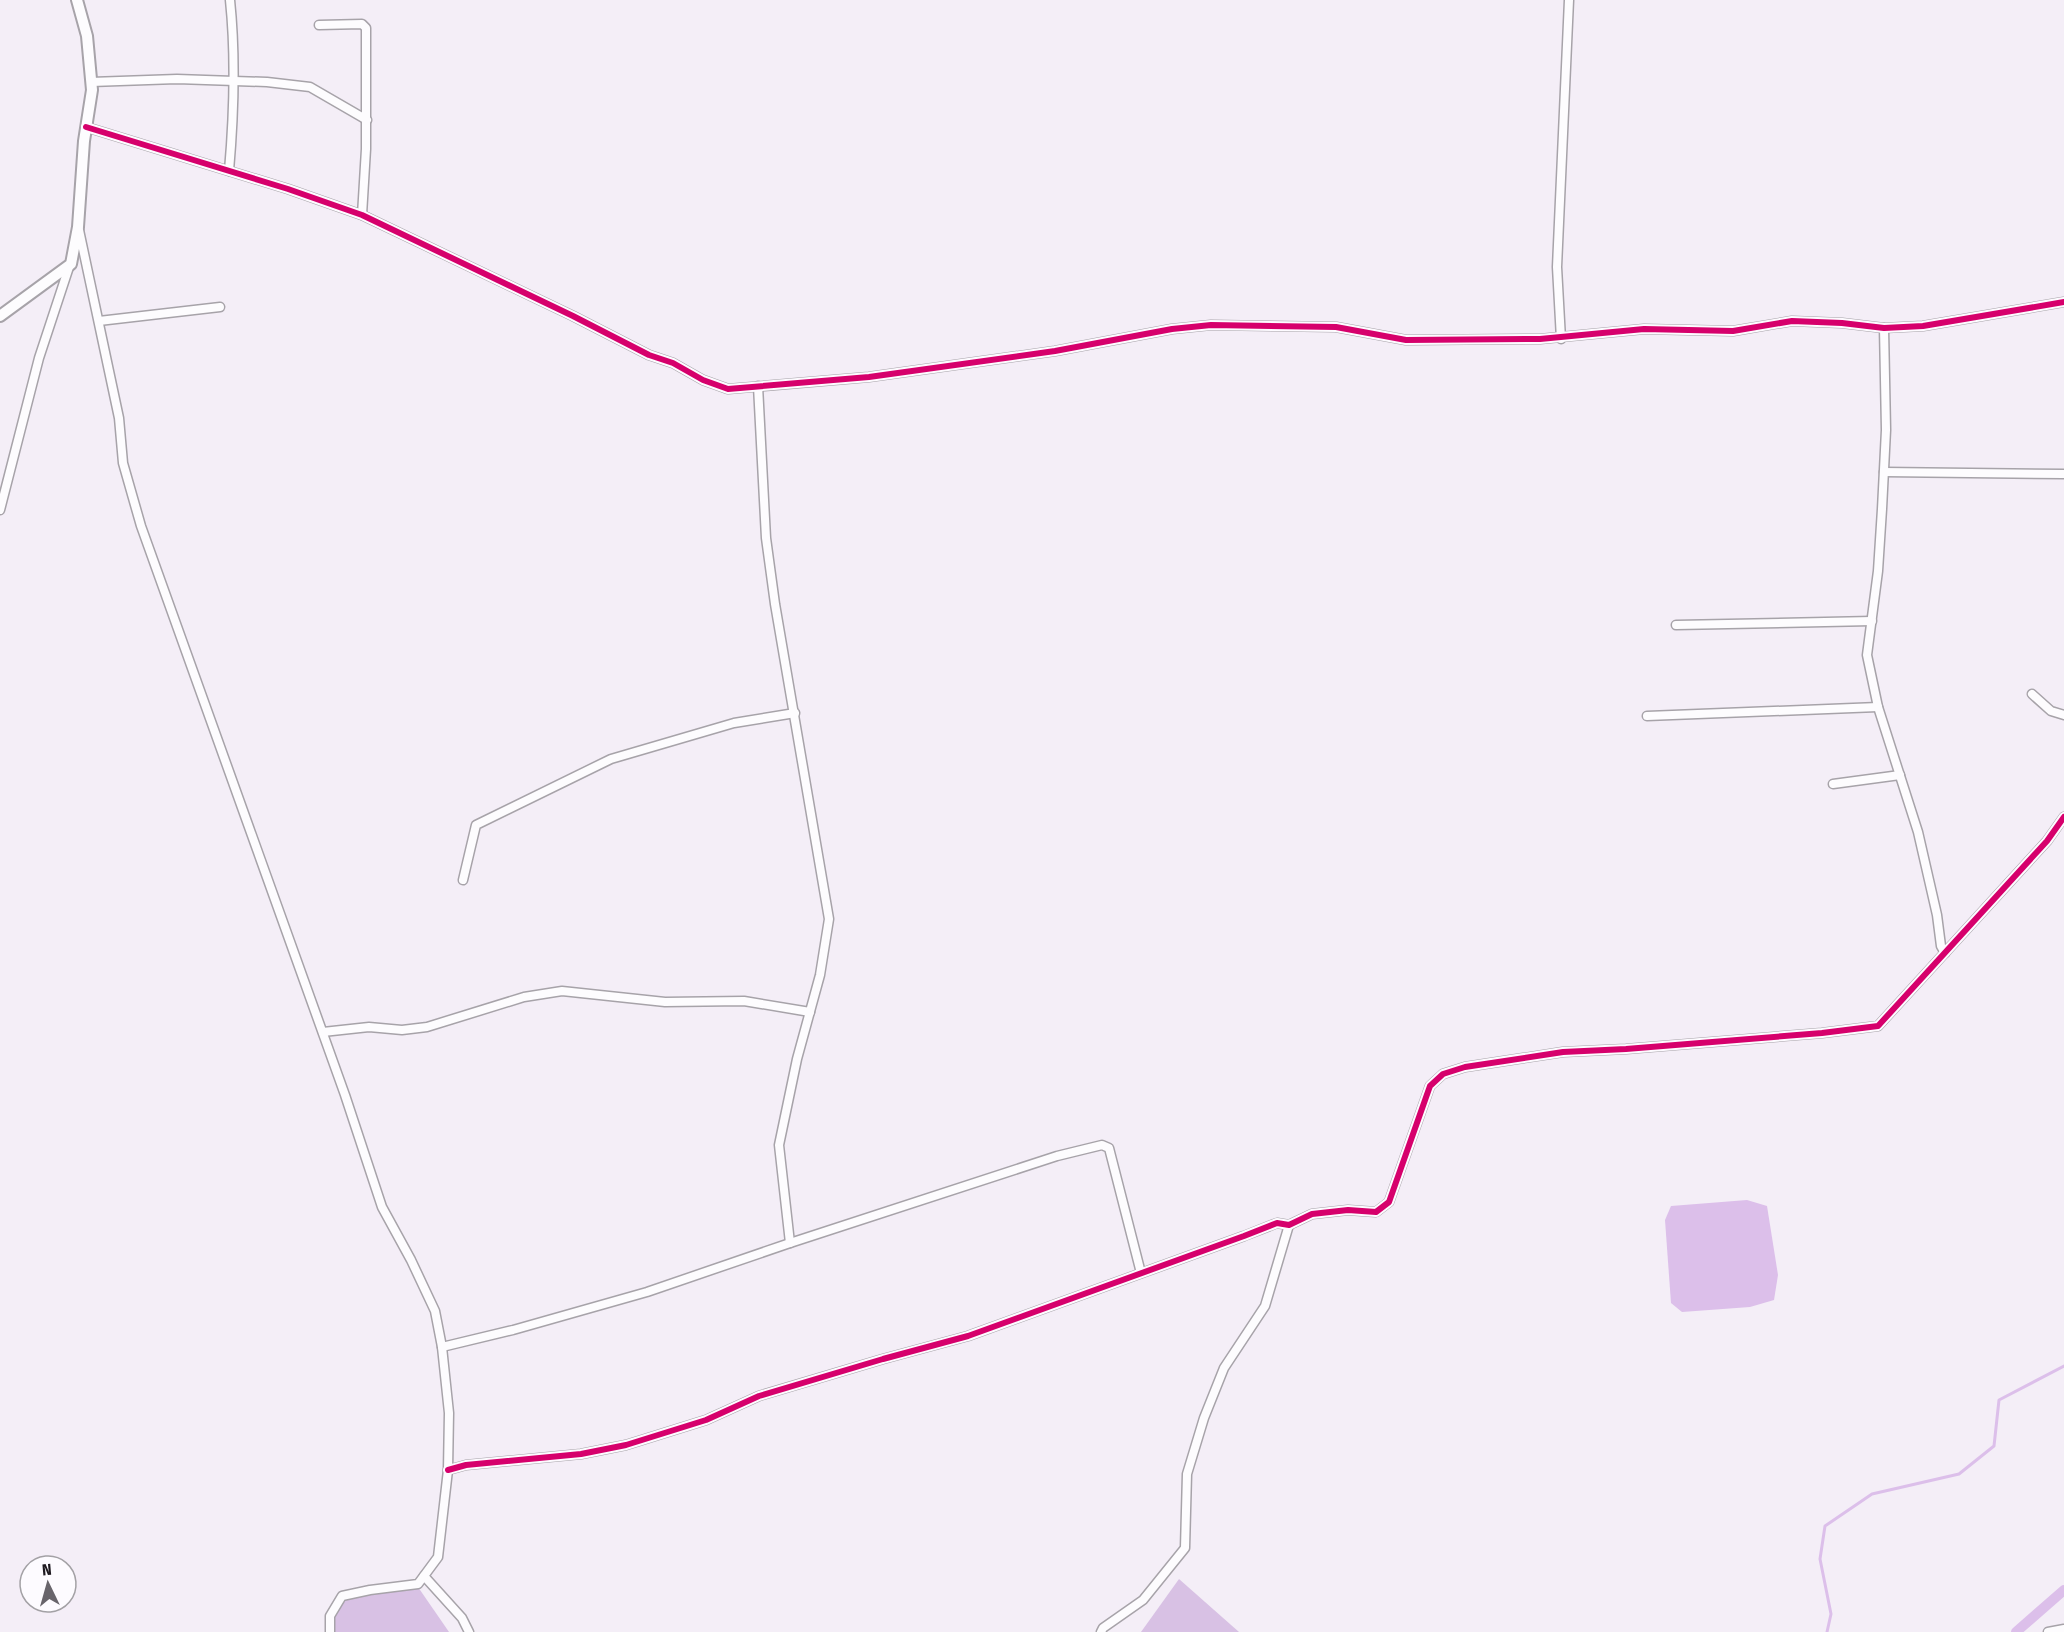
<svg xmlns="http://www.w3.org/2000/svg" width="2064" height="1632" font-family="'Fira Sans Condensed',sans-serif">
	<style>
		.forest { fill: #d8c1e4 }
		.water { fill: #dcbfea }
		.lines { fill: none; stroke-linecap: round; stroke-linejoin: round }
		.stream { stroke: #dcbfea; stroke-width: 3 }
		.canal { stroke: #dcbfea; stroke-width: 10 }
		.minor-casing { stroke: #a7a3a9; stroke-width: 11 }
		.tertiary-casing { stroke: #a7a3a9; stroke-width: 14 }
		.minor { stroke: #fdfcfe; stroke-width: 8 }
		.tertiary { stroke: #fdfcfe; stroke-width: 10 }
		.cycleway-casing { stroke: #fdfbff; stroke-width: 10 }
		.cycleway { stroke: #d6006c; stroke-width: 6 }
	</style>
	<rect width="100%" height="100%" fill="#f4eef7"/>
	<g class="forest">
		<polygon points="1179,1579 1239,1632 1141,1632"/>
		<polygon points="418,1587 449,1632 330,1632 330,1616 342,1596"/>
	</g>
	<polygon class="water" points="1747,1200 1767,1206 1778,1275 1774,1300 1750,1307 1682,1312 1671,1303 1665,1220 1671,1206"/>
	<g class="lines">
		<polyline class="stream" points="1827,1632 1831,1614 1820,1559 1825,1526 1872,1494 1959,1474 1994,1446 1999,1400 2064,1366"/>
		<polyline class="canal" points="2016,1632 2064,1590"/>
		<g class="minor-casing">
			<g id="minor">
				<polyline points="319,25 362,24 366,28 366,149 362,215"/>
				<polyline points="91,82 177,79 267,82 310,87 367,120"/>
				<polyline points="86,127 288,189 362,215 573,316 649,355 673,363 703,380 728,389 869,377 1055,351 1172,329 1211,325 1336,327 1406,340 1540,339 1644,329 1733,331 1792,321 1842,323 1884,328 1923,326 2064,302"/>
				<path d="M229 171C234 114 236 57 230 0"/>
				<polyline points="79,230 119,418 123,463 141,526 345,1095 382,1207 411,1260 435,1311 442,1347 449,1413 448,1470 438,1557 418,1584 370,1590 342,1596 330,1616 330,1632"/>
				<polyline points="99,321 220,307"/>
				<polyline points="1884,328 1886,430 1882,509 1878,571 1867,655 1878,707 1918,832 1937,915 1941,946 1945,953"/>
				<polyline points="1561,339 1557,267 1569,0"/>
				<polyline points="758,386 766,538 775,604 829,919 820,975 797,1059 779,1145 790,1243"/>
				<polyline points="1884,472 2064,474"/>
				<polyline points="0,510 39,358 70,264"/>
				<polyline points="1676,625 1872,621"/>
				<polyline points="2032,694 2051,711 2064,715"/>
				<polyline points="1647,716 1878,707"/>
				<polyline points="1833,784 1900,775"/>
				<polyline points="463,880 476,825 611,759 734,723 795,713"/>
				<polyline points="323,1032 369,1027 402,1030 427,1027 524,997 562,991 665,1002 744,1001 810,1012"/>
				<polyline points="442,1347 513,1330 647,1292 790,1243 1057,1156 1102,1145 1109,1148 1141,1273"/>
				<polyline points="448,1470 466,1465 581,1454 626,1445 706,1420 759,1396 883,1359 968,1336 1244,1236 1277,1223 1289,1225 1312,1214 1348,1210 1376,1212 1389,1202 1430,1086 1443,1074 1465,1067 1563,1052 1626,1049 1822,1033 1878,1026 2047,841 2064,817"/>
				<polyline points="424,1576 462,1618 469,1632"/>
				<polyline points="1101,1632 1103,1628 1143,1600 1185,1548 1187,1474 1204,1418 1224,1368 1265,1306 1289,1225"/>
				<polyline points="2048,1632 2064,1629"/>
			</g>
		</g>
		<g class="tertiary-casing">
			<polyline id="tertiary" points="0,316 71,264 78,227 84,141 92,90 87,36 77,0"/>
		</g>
		<use href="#minor" class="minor"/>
		<use href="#tertiary" class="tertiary"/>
		<g class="cycleway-casing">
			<g id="cycleway">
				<polyline points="86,127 288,189 362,215 573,316 649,355 673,363 703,380 728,389 869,377 1055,351 1172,329 1211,325 1336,327 1406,340 1540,339 1644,329 1733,331 1792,321 1842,323 1884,328 1923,326 2064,302"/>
				<polyline points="448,1470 466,1465 581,1454 626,1445 706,1420 759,1396 883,1359 968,1336 1244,1236 1277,1223 1289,1225 1312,1214 1348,1210 1376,1212 1389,1202 1430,1086 1443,1074 1465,1067 1563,1052 1626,1049 1822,1033 1878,1026 2047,841 2064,817"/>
			</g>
		</g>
		<use href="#cycleway" class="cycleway"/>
	</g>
	<g transform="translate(48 1584) rotate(355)"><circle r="28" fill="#fdfbff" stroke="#a3a1a5" stroke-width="1.5"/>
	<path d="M0-4.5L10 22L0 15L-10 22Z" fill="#68646b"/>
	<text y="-9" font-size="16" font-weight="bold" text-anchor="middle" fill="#1d191f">N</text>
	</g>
</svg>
